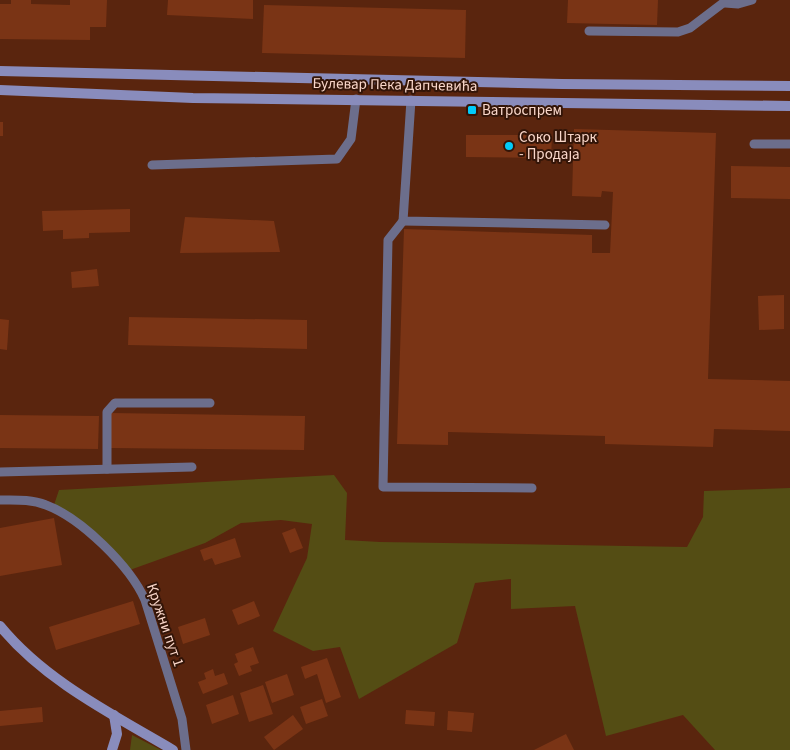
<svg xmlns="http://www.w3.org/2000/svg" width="790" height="750" font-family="'Source Sans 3',sans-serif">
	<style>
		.green { fill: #544d14 }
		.building { fill: #7a3415 }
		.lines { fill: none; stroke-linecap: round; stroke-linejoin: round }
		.lane { stroke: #6c6e8c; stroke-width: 9 }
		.secondary { stroke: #898cbc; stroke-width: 10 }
		.poi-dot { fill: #02cbf9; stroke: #331508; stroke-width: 2 }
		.labels { text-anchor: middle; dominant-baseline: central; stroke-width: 4; stroke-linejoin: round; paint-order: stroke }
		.street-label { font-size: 15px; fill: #fad7ca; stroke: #331508 }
		.poi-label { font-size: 15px; fill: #fad7ca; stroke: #331508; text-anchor: start }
	</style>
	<rect width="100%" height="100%" fill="#5a250e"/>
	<g class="green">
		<polygon points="334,475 347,493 345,540 380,542 687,547 703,517 704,491 790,488 790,750 715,750 683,715 606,736 575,606 511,609 511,579 475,583 457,643 359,699 340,647 313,651 273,631 307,558 312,524 281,520 241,523 205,543 127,571 118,560 53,508 59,490"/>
		<polygon points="132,735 161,750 130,750"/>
	</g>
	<g class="building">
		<polygon points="11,0 31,0 31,4 70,5 70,0 107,0 106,27 90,27 90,40 0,39 0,4 11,4"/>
		<polygon points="168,0 253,0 253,19 167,15"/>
		<polygon points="568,0 658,0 657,25 567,23"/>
		<polygon points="264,5 466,10 465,58 262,53"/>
		<rect x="0" y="122" width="3" height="14"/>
		<polygon points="574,129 716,133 708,379 790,381 790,431 714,429 713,447 605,444 605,436 448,432 448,445 397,444 404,229 592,235 592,253 610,253 613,192 602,191 601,197 572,196"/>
		<polygon points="466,135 552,135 551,158 466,157"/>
		<polygon points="731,166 790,167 790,199 731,198"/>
		<polygon points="130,209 130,232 89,233 89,238 63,239 63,230 43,231 42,211"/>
		<polygon points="185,217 274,221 280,252 180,253"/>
		<polygon points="97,269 99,286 72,288 71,272"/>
		<polygon points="784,295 784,329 759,330 758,296"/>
		<polygon points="129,317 307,320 307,349 128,345"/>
		<polygon points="0,319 9,320 7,350 0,349"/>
		<polygon points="111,413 305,416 304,450 111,448"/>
		<polygon points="0,415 99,416 98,449 0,448"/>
		<polygon points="54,518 62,565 0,576 0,528"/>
		<polygon points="295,528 303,548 290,553 282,533"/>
		<polygon points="235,538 241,557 215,565 212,558 204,561 200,550"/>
		<polygon points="133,601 140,624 56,650 49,627"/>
		<polygon points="254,601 260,616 238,625 232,610"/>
		<polygon points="205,618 210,635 183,644 178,627"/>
		<polygon points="253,647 259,663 250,666 252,671 239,676 234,664 238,662 235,654"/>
		<polygon points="327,658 341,697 326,703 317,674 305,679 301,667"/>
		<polygon points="213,669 215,676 224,673 228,684 203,694 198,682 206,679 204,673"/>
		<polygon points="287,674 294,695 272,703 265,682"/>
		<polygon points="263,685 273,714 249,722 240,693"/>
		<polygon points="233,695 239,714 212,724 206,705"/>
		<polygon points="322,699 328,716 306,724 300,707"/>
		<polygon points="42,707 43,722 0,726 0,711"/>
		<polygon points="406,710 435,712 434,726 405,724"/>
		<polygon points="448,711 474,713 472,732 447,730"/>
		<polygon points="293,715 303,729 274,750 264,737"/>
		<polygon points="566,734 574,750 534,750"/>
	</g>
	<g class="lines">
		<g class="lane">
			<polyline points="725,3 738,4 752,0"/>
			<polyline points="589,31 678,32 690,28 727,0"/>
			<polyline points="411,100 403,221 605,225"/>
			<polyline points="754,144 790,144"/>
			<polyline points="152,165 337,159 351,139 356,99"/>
			<polyline points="403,221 388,240 383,487 532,488"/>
			<polyline points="107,469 107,412 115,403 210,403"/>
			<polyline points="0,472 192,467"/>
			<path d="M0 500C16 500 31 499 46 505 81 518 130 566 145 600L182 719 186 750"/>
		</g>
		<g class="secondary">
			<polyline points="0,71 562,84 790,86"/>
			<polyline points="0,90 193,98 790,106"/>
			<path d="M0 626C45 681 112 714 173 750"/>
			<polyline points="112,750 117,734 114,715"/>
		</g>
	</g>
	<g class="poi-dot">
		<rect x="467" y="105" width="10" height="10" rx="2.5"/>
		<circle cx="509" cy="146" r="5"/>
	</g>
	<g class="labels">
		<g class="street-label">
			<text transform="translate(395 85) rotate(1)">Булевар Пека Дапчевића</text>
			<text transform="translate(165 625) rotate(71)">Кружни пут 1</text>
		</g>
		<g class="poi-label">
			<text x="482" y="110">Ватроспрем</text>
			<text x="519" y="137">Соко Штарк<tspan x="519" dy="17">- Продаја</tspan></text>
		</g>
	</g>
</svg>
